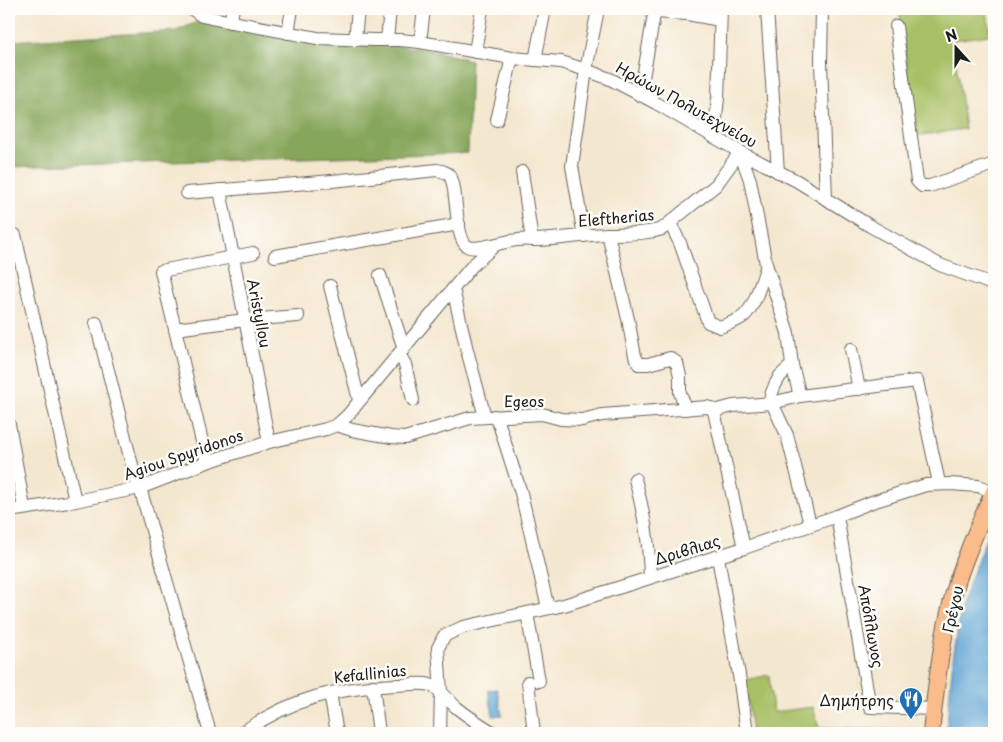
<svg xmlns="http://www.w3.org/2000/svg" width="1003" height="742" font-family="'Playpen Sans',sans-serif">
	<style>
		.green { fill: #a8c065; stroke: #626e40 }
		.forest { fill: #86a65a; stroke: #51613b }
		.water { fill: #60a5d5; stroke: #3e6078 }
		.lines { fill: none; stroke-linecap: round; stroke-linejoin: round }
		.minor-casing { stroke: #68635b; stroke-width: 14 }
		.major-casing { stroke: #68635b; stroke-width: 18 }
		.minor { stroke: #fff; stroke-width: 12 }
		.major { stroke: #fabc8b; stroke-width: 16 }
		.labels { text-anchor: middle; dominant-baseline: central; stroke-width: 5; stroke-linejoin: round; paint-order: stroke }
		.street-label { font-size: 15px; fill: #1c1c1c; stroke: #fdfcf7 }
		.poi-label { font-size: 15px; fill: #1c1c1c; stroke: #fdfcf7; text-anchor: end }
	</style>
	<rect width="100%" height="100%" fill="#fdfcf7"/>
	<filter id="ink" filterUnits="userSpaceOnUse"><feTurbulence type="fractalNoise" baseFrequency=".02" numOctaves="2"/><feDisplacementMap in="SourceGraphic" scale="10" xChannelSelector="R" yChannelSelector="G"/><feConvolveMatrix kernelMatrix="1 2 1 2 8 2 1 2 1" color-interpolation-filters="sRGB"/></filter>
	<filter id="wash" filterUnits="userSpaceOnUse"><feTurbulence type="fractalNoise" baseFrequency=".0096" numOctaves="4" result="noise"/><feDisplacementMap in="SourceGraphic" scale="20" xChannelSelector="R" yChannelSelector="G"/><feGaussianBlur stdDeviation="1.12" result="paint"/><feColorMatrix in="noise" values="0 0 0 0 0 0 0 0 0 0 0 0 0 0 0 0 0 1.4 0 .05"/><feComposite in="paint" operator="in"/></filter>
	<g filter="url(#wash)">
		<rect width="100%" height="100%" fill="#f4e7cf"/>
		<g class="green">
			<polygon points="899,9 987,9 990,35 953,40 965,129 916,136"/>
			<polygon points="769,675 773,712 813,707 819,728 920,730 920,733 752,733 745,680"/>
		</g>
		<polygon class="forest" points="197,22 426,49 471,60 468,153 9,167 9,41 176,31"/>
		<g class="water">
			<polygon points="994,516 994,733 946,733 953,658 962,603"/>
			<polygon points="497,689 502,715 493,716 488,690"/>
		</g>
	</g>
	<g filter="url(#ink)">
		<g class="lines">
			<g class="minor-casing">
				<g id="minor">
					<polyline points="192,9 202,16 211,18 317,38 374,40 400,40 420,42 512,58 561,62 586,70 610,79 656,103 740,152 797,181 870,226 940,265 987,282 994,283"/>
					<polyline points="767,9 778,172"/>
					<polyline points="822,9 821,62 826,199"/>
					<polyline points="655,12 687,14 720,20"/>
					<polyline points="230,22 233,9"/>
					<polyline points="896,26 917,181 922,186 930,186 994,164"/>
					<polyline points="288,33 292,9"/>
					<polyline points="355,40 358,9"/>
					<polyline points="387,40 390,9"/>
					<polyline points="420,42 424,9"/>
					<polyline points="475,52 482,9"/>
					<polyline points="535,60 545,9"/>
					<polyline points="640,95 655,9"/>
					<polyline points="497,120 512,58"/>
					<polyline points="714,137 718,98 721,9"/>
					<polyline points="740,152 750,180 766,264 788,333 792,365 800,396"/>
					<polyline points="522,172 532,240"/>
					<polyline points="220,190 269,442"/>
					<path d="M187 193 332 181 437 170C442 171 447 172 450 176 458 188 454 237 467 246 475 252 508 240 518 240 525 239 531 240 537 240 560 239 583 235 606 234 625 233 644 235 662 229L716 185 740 152"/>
					<path d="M670 223 680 243 708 322 720 327C743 319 748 317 757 294 760 285 764 277 766 267"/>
					<polyline points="608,234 628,319 635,356 639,364 648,364 670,358 677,363 680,376 680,393 686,409"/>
					<polyline points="15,235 75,501"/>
					<polyline points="584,236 572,166 586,70 598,9"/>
					<polyline points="275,256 459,224"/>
					<polyline points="380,275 404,349"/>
					<polyline points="330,286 359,400"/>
					<polyline points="453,289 467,350 485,417"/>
					<polyline points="96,323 134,473 140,488 210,733"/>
					<polyline points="175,329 245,320 298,316"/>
					<polyline points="851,349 859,389"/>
					<polyline points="399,354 405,364 413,400"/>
					<polyline points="792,365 780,376 775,385 771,395 772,403 787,435 810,524"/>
					<polyline points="714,411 733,406 772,403 800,396 917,381 939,483"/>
					<polyline points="714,411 744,548"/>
					<polyline points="494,416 499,424 521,493 548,608"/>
					<polyline points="9,424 24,508"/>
					<polyline points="337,425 352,430 391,437 405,438 470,418 542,414 561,419 582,420 602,415 707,407 711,408 714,411"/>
					<polyline points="207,462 161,271 253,253"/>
					<path d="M635 479C644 514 649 541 650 577"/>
					<polyline points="9,511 75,501 140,488 210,461 269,442 326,429 337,425 347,416 472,266 494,246"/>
					<polyline points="837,516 870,707 934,709"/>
					<polyline points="718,557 739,675 747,733"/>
					<polyline points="527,613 539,681"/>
					<polyline points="528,682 534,733"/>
					<polyline points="373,686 379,733"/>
					<polyline points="330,693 337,733"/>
					<path d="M242 733C291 698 337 688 396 685 406 685 420 682 430 685 441 689 448 700 456 707 468 717 481 725 494 733"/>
					<polyline points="440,733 441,692 438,648 444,636 463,627 564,605 744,548 837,516 872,502 926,485 950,484 978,486 994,492"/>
				</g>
			</g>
			<g class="major-casing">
				<path id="major" d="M931 733C936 684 943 626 958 579 968 550 981 519 994 491"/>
			</g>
			<use href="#minor" class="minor"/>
			<use href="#major" class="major"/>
		</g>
	</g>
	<defs>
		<g id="restaurant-pin" transform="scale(1.25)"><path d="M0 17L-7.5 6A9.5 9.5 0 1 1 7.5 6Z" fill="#1f6fb2" stroke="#fdfcf7"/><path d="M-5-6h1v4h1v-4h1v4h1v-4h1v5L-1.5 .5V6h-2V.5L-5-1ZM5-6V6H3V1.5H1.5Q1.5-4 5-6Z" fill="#fff"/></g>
	</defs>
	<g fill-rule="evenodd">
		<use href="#restaurant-pin" x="911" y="699"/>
	</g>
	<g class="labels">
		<g class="street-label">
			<text transform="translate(687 104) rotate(29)">Ηρώων Πολυτεχνείου</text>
			<text transform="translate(616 217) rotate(-5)">Eleftherias</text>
			<text transform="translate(260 313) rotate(79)">Aristyllou</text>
			<text x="524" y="400">Egeos</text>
			<text transform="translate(183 454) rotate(-19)">Agiou Spyridonos</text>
			<text transform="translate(687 549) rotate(-17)">Δριβλιας</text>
			<text transform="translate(952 609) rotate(-77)">Γρέγου</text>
			<text transform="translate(872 626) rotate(80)">Απόλλωνος</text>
			<text transform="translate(370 673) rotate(-6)">Kefallinias</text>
		</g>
		<g class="poi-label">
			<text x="894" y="699">Δημήτρης</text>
		</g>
	</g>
	<rect width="1003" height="742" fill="none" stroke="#fdfcf7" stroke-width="30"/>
	<g transform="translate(956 48) rotate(339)" stroke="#fdfcf7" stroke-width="4" paint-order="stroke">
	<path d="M0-4L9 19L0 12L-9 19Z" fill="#1c1c1c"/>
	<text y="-8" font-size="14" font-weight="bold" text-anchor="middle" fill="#1c1c1c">N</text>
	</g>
</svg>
